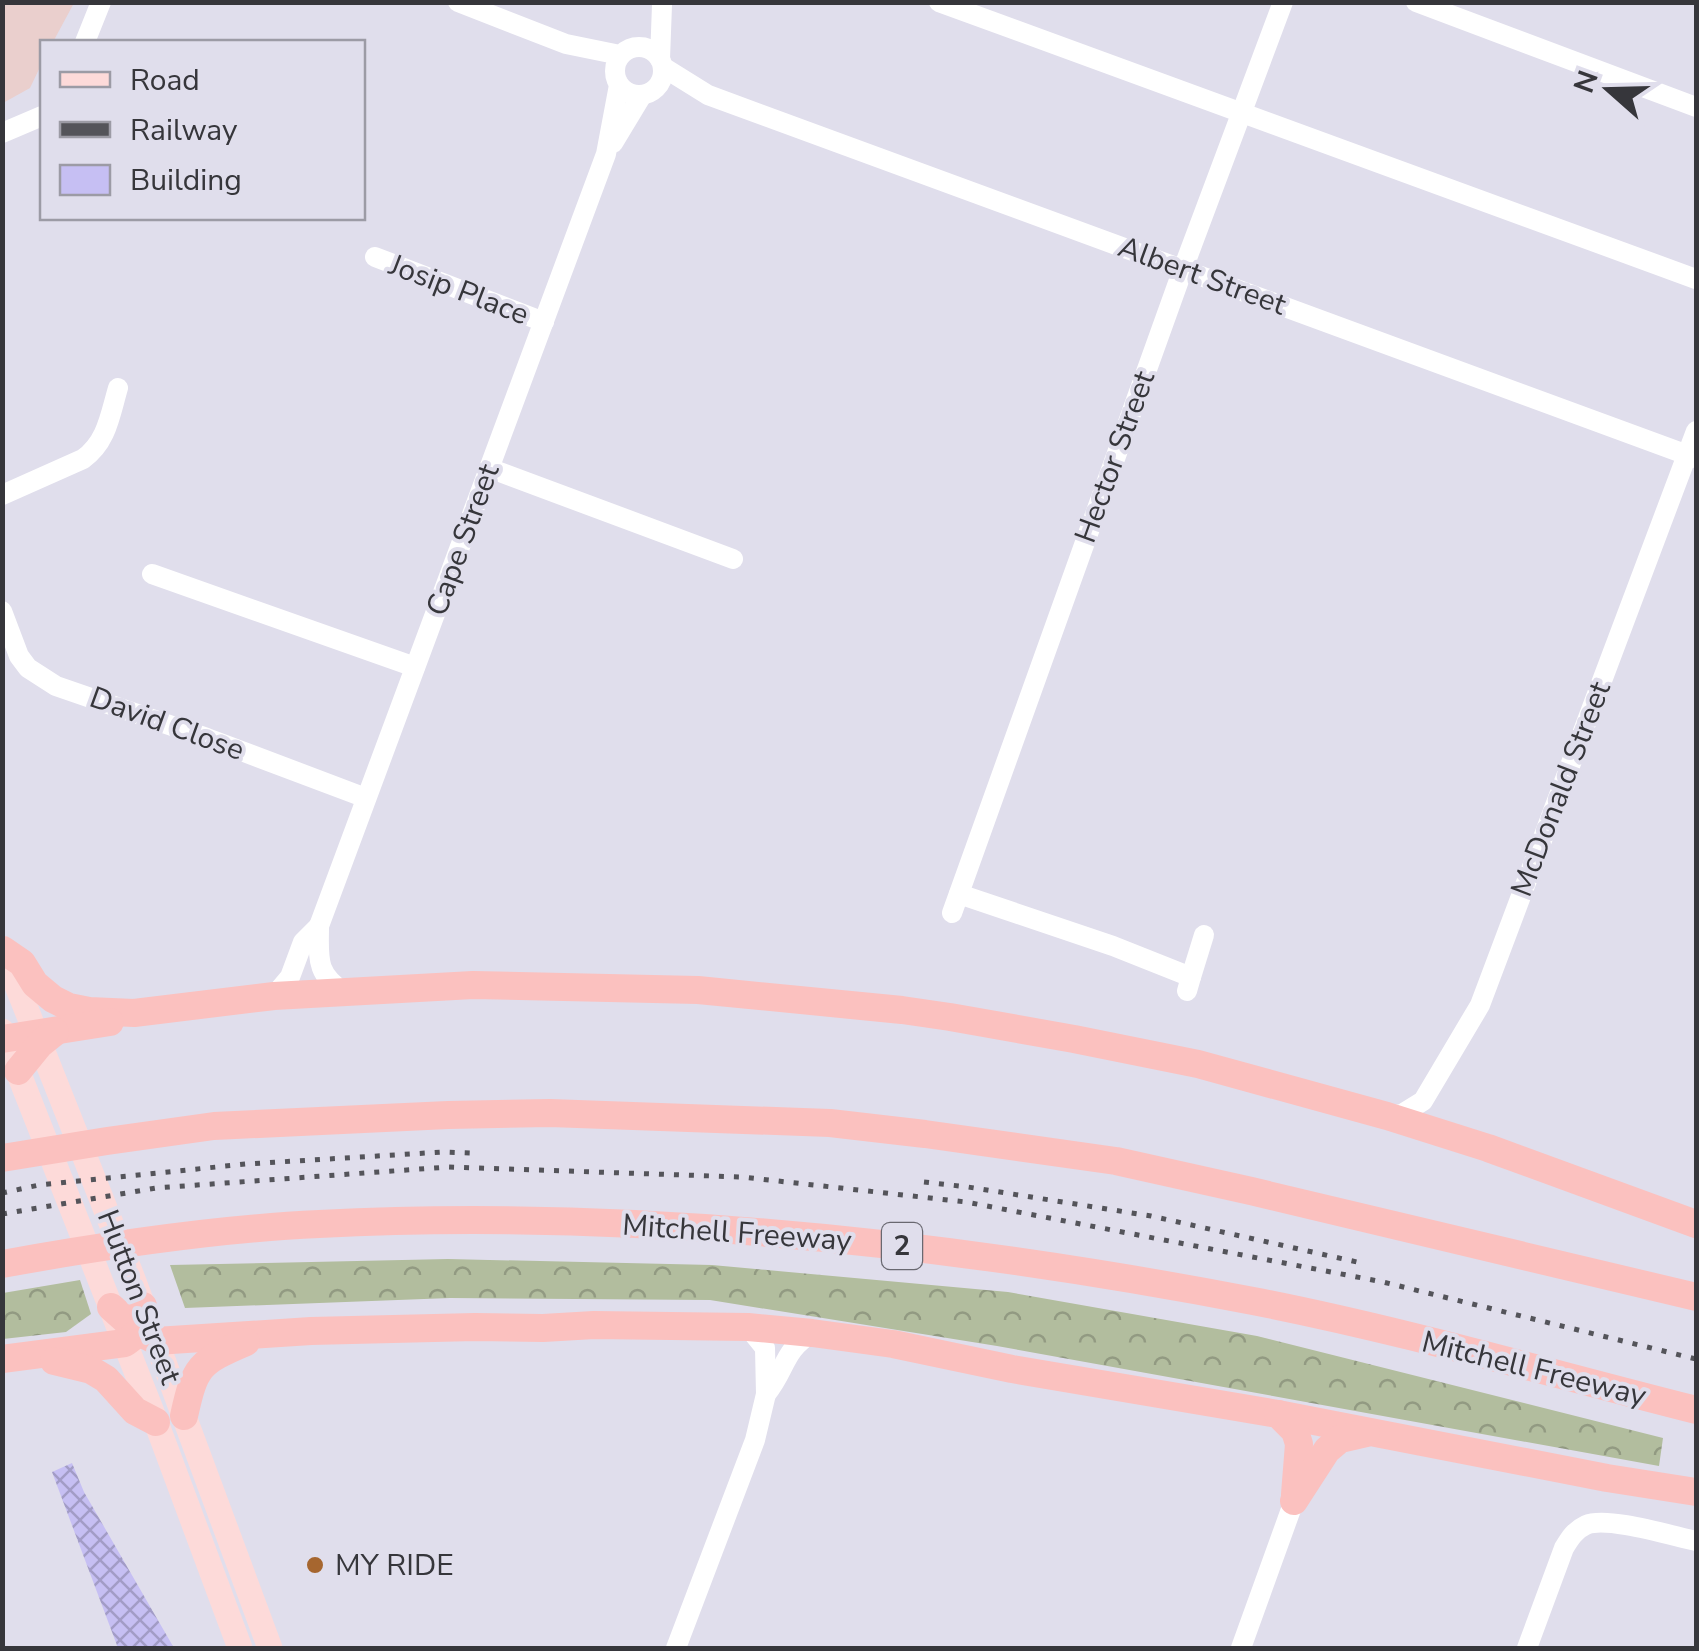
<svg xmlns="http://www.w3.org/2000/svg" width="1699" height="1651" font-family="'Nunito Sans',sans-serif">
	<style>
		.education { fill: #eacfcd }
		.forest { fill: url(#forest-crowns) }
		.building { fill: url(#building-cross-hatch) }
		.lines { fill: none; stroke-linecap: round; stroke-linejoin: round }
		.minor { stroke: #fff; stroke-width: 20 }
		.major { stroke: #fddad9; stroke-width: 25 }
		.highway { stroke: #fbc1bf; stroke-width: 28 }
		.rail { stroke: #54545a; stroke-width: 5; stroke-dasharray: 5 10; stroke-linecap: butt }
		.poi-dot { fill: #a6662f; stroke: #e0deec; stroke-width: 4 }
		.labels { text-anchor: middle; dominant-baseline: central; stroke-width: 8; stroke-linejoin: round; paint-order: stroke }
		.shield { fill: #e0deec; stroke: #696870; stroke-width: 2.5 }
		.shield-label { font-size: 28px; font-weight: bold; fill: #36363b }
		.street-label { font-size: 30px; fill: #36363b; stroke: #e0deec }
		.poi-label { font-size: 30px; fill: #36363b; stroke: #e0deec; text-anchor: start }
	</style>
	<defs>
		<pattern id="forest-crowns" width="20" height="18" patternUnits="userSpaceOnUse" patternTransform="scale(2.5)"><rect width="20" height="18" fill="#b2bd9e"/><path d="M2 6a3 3 0 1 1 6 0M12 15a3 3 0 1 1 6 0" fill="none" stroke="#929a82"/></pattern>
		<pattern id="building-cross-hatch" width="8" height="8" patternUnits="userSpaceOnUse" patternTransform="scale(2.5)"><rect width="8" height="8" fill="#c6bff3"/><path d="M0 0l8 8M0 8l8-8" fill="none" stroke="#a29cc6"/></pattern>
	</defs>
	<rect width="100%" height="100%" fill="#e0deec"/>
	<polygon class="education" points="3,2 74,3 53,42 42,42 42,63 30,88 3,103"/>
	<g class="forest">
		<polygon points="448,1259 712,1265 1008,1292 1257,1336 1663,1438 1659,1466 997,1346 710,1300 450,1298 185,1308 170,1265"/>
		<polygon points="80,1280 91,1314 66,1332 3,1339 3,1293"/>
	</g>
	<polygon class="building" points="72,1463 84,1492 174,1648 118,1648 52,1472"/>
	<g class="lines">
		<g class="minor">
			<polyline points="458,2 566,44 620,55"/>
			<polyline points="939,2 1696,279"/>
			<polyline points="1416,2 1696,107"/>
			<polyline points="85,42 101,2"/>
			<circle cx="639" cy="71" r="24"/>
			<polyline points="660,59 662,5"/>
			<polyline points="663,67 708,95 1696,458"/>
			<polyline points="2,133 42,116"/>
			<polyline points="613,143 642,95"/>
			<polyline points="375,257 544,322"/>
			<polyline points="489,468 733,559"/>
			<path d="M2 495 83 459C107 442 110 415 118 388"/>
			<polyline points="152,574 415,667"/>
			<polyline points="2,611 19,656 28,668 56,686 207,738 366,798"/>
			<polyline points="959,894 1113,946 1191,977 1187,991"/>
			<polyline points="952,913 1183,269 1283,2"/>
			<polyline points="1191,977 1204,935"/>
			<path d="M344 992C315 973 319 958 319 926L606 154 619 85"/>
			<polyline points="274,996 290,977 303,942 319,926"/>
			<polyline points="1388,1116 1402,1114 1423,1101 1480,1005 1696,431"/>
			<path d="M766 1394C786 1370 783 1350 812 1333"/>
			<polyline points="676,1648 755,1440 766,1394 765,1348 748,1327"/>
			<polyline points="1241,1648 1294,1501"/>
			<path d="M1527 1648 1564 1548C1570 1538 1575 1530 1586 1525 1607 1516 1672 1536 1696 1541"/>
		</g>
		<g class="major">
			<polyline points="2,948 132,1276 270,1648"/>
			<polyline points="2,1031 156,1422 240,1648"/>
		</g>
		<g class="highway">
			<polyline points="3,950 22,963 35,984 53,999 69,1007 89,1011 134,1013 274,996 473,985 698,990 902,1010 950,1017 1074,1039 1198,1064 1387,1116 1488,1148 1696,1224"/>
			<polyline points="2,1039 110,1022"/>
			<polyline points="18,1071 40,1044 55,1032"/>
			<polyline points="2,1158 107,1141 214,1126 448,1115 550,1113 830,1123 925,1134 1116,1161 1251,1191 1696,1297"/>
			<path d="M2 1264C107 1245 213 1229 319 1224 631 1208 946 1242 1253 1301 1402 1330 1549 1373 1696 1410"/>
			<polyline points="111,1307 139,1332 156,1341 311,1331 475,1327 543,1328 594,1325 748,1327 812,1333 893,1344 1012,1369 1278,1414 1607,1478 1696,1492"/>
			<path d="M2 1359 125 1343C142 1330 144 1328 143 1306"/>
			<polyline points="54,1361 91,1370 106,1379 135,1411 156,1422"/>
			<polyline points="1278,1414 1295,1431 1299,1444 1295,1494"/>
			<path d="M184 1416C195 1366 199 1362 246 1342"/>
			<polyline points="1294,1501 1327,1450 1340,1439 1366,1433"/>
		</g>
		<g class="rail">
			<polyline points="924,1182 968,1187 1151,1216 1366,1264"/>
			<polyline points="2,1193 39,1185 246,1164 443,1152 470,1153"/>
			<polyline points="2,1214 156,1188 448,1167 742,1177 966,1202 1383,1282 1696,1359"/>
		</g>
	</g>
	<circle class="poi-dot" cx="315" cy="1565" r="10"/>
	<g class="labels">
		<rect class="shield" x="882" y="1223" width="40" height="46" rx="8"/>
		<g class="shield-label">
			<text x="902" y="1246">2</text>
		</g>
		<g class="street-label">
			<text transform="translate(1202 276) rotate(20)">Albert Street</text>
			<text transform="translate(459 290) rotate(21)">Josip Place</text>
			<text transform="translate(1115 457) rotate(-70)">Hector Street</text>
			<text transform="translate(463 540) rotate(-70)">Cape Street</text>
			<text transform="translate(167 724) rotate(20)">David Close</text>
			<text transform="translate(1561 789) rotate(-69)">McDonald Street</text>
			<text transform="translate(737 1233) rotate(4)">Mitchell Freeway</text>
			<text transform="translate(139 1297) rotate(69)">Hutton Street</text>
			<text transform="translate(1534 1369) rotate(14)">Mitchell Freeway</text>
		</g>
		<g class="poi-label">
			<text x="335" y="1565">MY RIDE</text>
		</g>
	</g>
	<rect width="1699" height="1651" fill="none" stroke="#36363b" stroke-width="10"/>
	<rect x="40" y="40" width="325" height="180" fill="#e0deec" stroke="#9c9ba5" stroke-width="2.5"/>
	<rect x="60" y="72" width="50" height="15" fill="#fddad9" stroke="#9c9ba5" stroke-width="2.5"/>
	<text x="130" y="90" font-size="30" fill="#36363b">Road</text>
	<rect x="60" y="122" width="50" height="15" fill="#54545a" stroke="#9c9ba5" stroke-width="2.5"/>
	<text x="130" y="140" font-size="30" fill="#36363b">Railway</text>
	<rect x="60" y="165" width="50" height="30" fill="#c6bff3" stroke="#9c9ba5" stroke-width="2.5"/>
	<text x="130" y="190" font-size="30" fill="#36363b">Building</text>
	<g transform="translate(1609 90) rotate(290)" stroke="#e0deec" stroke-width="8" paint-order="stroke">
	<path d="M0-8L18 38L0 25L-18 38Z" fill="#36363b"/>
	<text y="-15" font-size="28" font-weight="bold" text-anchor="middle" fill="#36363b">N</text>
	</g>
</svg>
